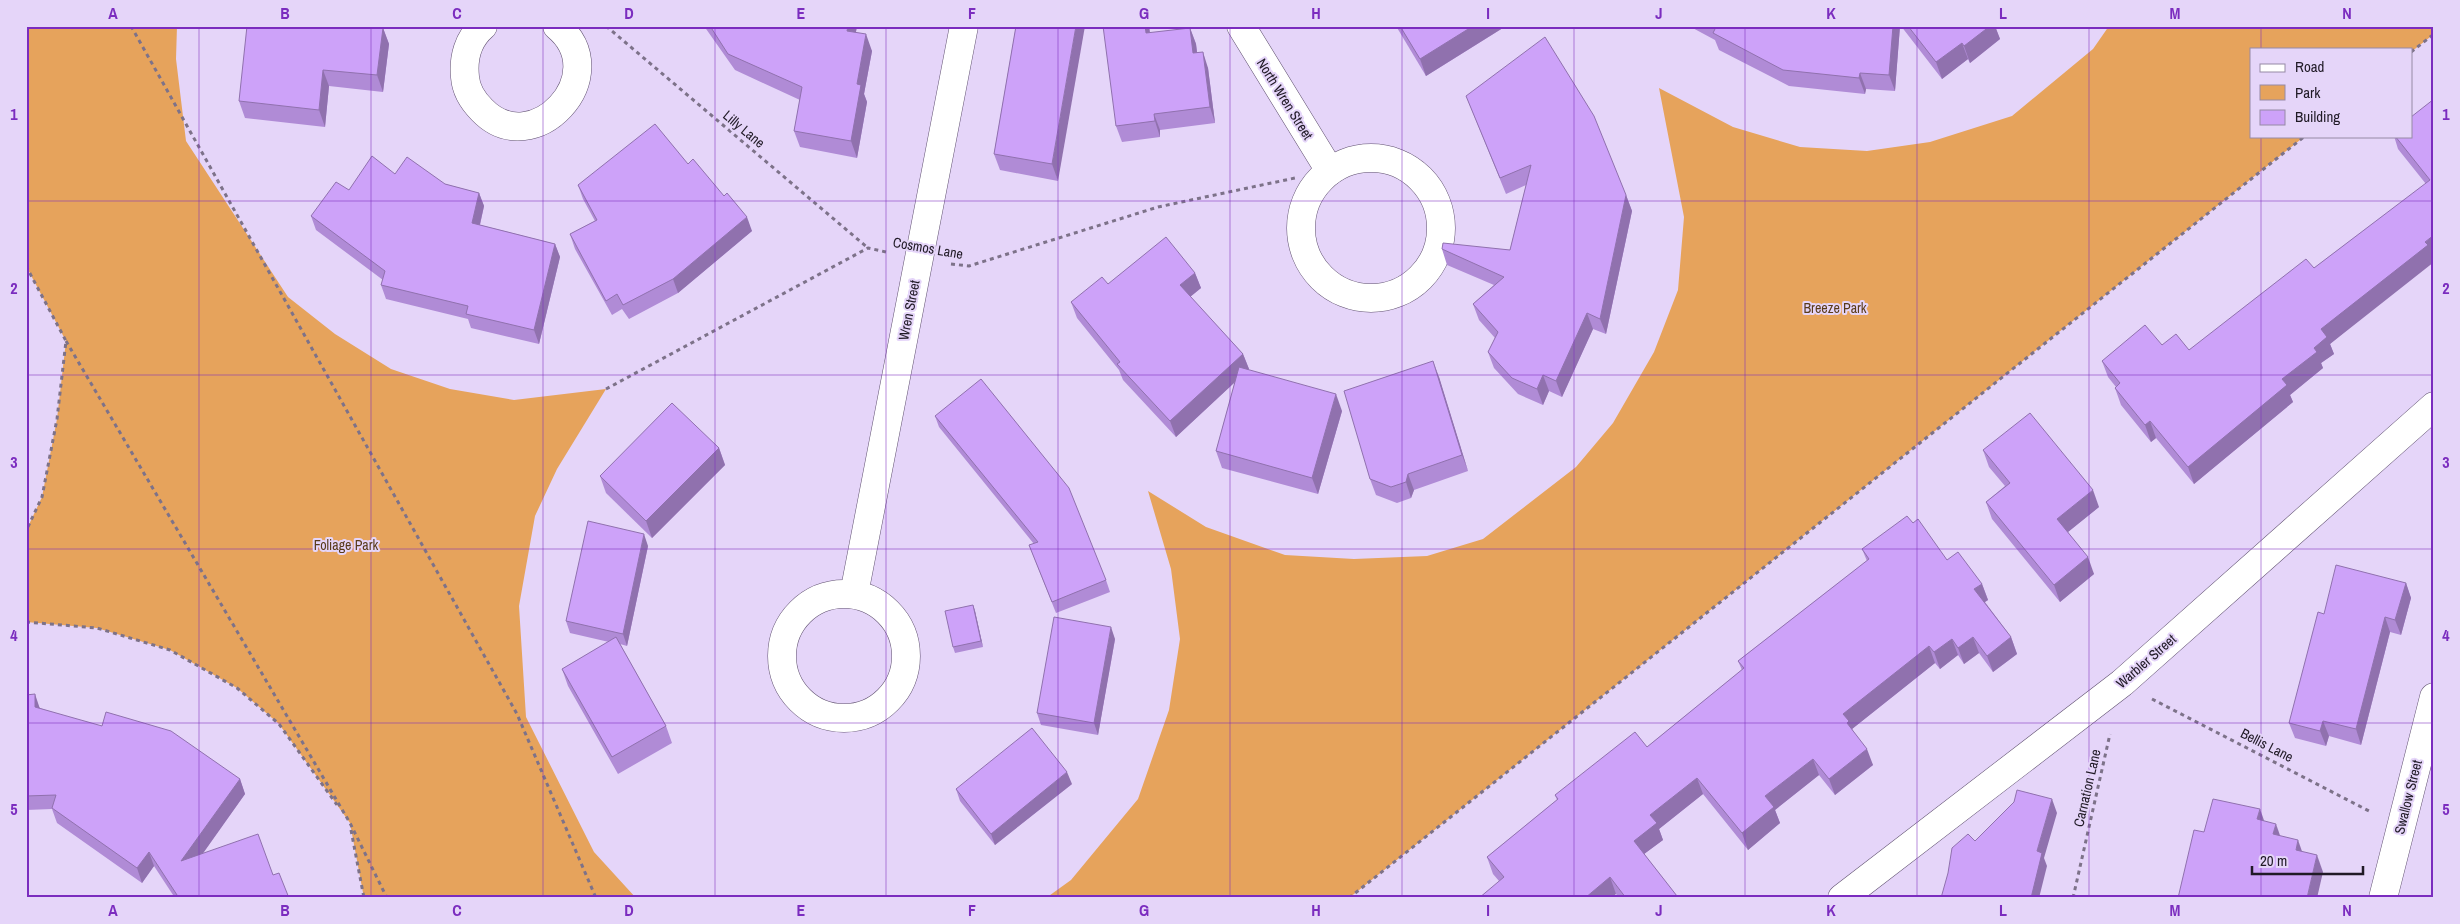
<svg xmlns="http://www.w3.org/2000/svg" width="2460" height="924" font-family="'Archivo Narrow',sans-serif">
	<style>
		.green { fill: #e6a35c }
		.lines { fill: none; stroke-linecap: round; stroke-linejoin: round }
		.minor-casing { stroke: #605170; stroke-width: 29 }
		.path { stroke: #7d7289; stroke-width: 3; stroke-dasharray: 4 4; stroke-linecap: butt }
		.minor { stroke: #fff; stroke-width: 28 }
		.wall { fill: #b08bd6 }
		.shaded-wall { fill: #9071ae }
		.building { fill: #cda2f9; stroke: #9071ae }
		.grid { fill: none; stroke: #7b2cbf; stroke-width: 1; stroke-opacity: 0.55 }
		.labels { text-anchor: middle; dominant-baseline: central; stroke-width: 4; stroke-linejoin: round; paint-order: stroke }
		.street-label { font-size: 14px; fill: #201a26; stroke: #e5d5f9 }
		.park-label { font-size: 14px; fill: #593b1a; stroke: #e5d5f9 }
		.neatline { fill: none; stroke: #7b2cbf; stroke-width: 2 }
		.grid-label { font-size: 16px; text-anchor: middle; font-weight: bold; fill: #7b2cbf }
	</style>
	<rect width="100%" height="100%" fill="#e5d5f9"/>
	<g class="green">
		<polygon points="26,26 177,26 176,59 186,141 288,297 335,334 391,369 450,389 514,400 606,389 557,469 535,516 519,606 526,717 594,852 636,898 364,898 350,823 279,724 237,688 170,650 97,628 26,622 26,531 42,497 57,419 66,341 26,266"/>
		<polygon points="2109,26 2434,26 2434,34 2411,52 2411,49 2251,49 2251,136 2305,136 1349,898 1046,898 1071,880 1138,799 1169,710 1180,639 1171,569 1148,491 1206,527 1285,555 1354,559 1427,556 1483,539 1576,467 1613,423 1654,352 1678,290 1684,217 1659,88 1733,127 1800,147 1867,151 1930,142 2012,116 2093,49"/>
	</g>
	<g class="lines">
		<g class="minor-casing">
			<g id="minor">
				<path d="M483 26C468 39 463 58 465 77 466 91 473 101 482 110 533 163 616 75 557 26"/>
				<polyline points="1241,26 1330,171"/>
				<circle cx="1371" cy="228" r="70"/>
				<polyline points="854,594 964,26"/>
				<circle cx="844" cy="656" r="62"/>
				<polyline points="1842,898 2122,683 2434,406"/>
				<polyline points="2383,898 2434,697"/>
			</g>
		</g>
		<g class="path">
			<polyline points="131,26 517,714 596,898"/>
			<polyline points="606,26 868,248"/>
			<polyline points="2411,52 2434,34"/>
			<polyline points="951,264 969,266 1158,207 1295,178"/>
			<polyline points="26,266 66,341 57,419 42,497 26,531"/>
			<polyline points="66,341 350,823 387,898"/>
			<polyline points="606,389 868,248 886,252"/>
			<polyline points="26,622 97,628 170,650 237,688 279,724 337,805"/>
			<polyline points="2152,699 2371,812"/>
			<polyline points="351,830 364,898"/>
			<polyline points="1349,898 2305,136"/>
			<polyline points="2073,898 2110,734"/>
		</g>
		<use href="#minor" class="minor"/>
	</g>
	<g class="wall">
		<polygon points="704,26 857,26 856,32 872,51 864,94 867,102 857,158 800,147 794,131 800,100 735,70"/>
		<polygon points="1016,26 1058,181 1000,170 994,154"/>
		<polygon points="1149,26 1150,33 1190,28 1196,44 1197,53 1208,68 1215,123 1160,130 1160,137 1122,142 1116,126"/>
		<polygon points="1396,26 1506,26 1426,76"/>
		<polygon points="1689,26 1900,26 1895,91 1866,89 1865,94 1789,86 1719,50 1715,40"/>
		<polygon points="1901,26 1995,26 2000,39 1970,63 1968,59 1942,79"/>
		<polygon points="383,28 389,44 383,92 329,86 325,127 245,118 239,101"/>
		<polygon points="1466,96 1626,195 1632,211 1606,334 1593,329 1562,397 1549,391 1543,405 1518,394 1494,368 1488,352 1495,338 1479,320 1473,304 1494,285 1447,265 1442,249 1510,250 1526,185 1506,194"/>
		<polygon points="2434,99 2432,258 2330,344 2334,354 2321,363 2323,368 2290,395 2293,402 2194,484 2156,438 2151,442 2121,405 2115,388 2116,387 2108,377 2102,361 2162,345 2189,350 2314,268 2426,184 2398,149 2394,136 2411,136"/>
		<polygon points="688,164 752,231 678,293 629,319 622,309 612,315 575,249 570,234 595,221 583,199 578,185"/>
		<polygon points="445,184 479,193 484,206 480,225 555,244 560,257 539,344 471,328 468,319 386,299 381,285 383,280 316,230 311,216 349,190"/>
		<polygon points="1195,273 1201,288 1190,297 1243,354 1249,369 1248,370 1342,411 1318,494 1222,468 1216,451 1235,382 1176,437 1123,380 1119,370 1077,318 1071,302 1108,284"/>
		<polygon points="1439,377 1468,471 1414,490 1411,498 1397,503 1376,495 1370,479"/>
		<polygon points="935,416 1106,580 1110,592 1056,613 1029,545 1034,544 939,427"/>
		<polygon points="719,448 725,465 652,538 606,493 600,476"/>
		<polygon points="1983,450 2099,507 2068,532 2094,574 2060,602 1992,519 1986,502 2005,486 1989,467"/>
		<polygon points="1913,523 1947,560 1982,584 1988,600 1985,602 2011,637 2017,654 1993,672 1979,653 1964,664 1958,655 1940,669 1935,663 1852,729 1873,765 1835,795 1819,775 1775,810 1780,823 1748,850 1703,794 1659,829 1663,840 1644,854 1678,898 1619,898 1616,894 1499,881 1493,874 1487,857 1557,800 1555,795 1647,747 1742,670 1738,661 1867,561 1862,549"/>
		<polygon points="648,546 627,646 620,644 666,726 672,743 618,774 568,686 562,669 609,642 570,633 566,621"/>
		<polygon points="2406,583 2411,598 2401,635 2390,632 2361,745 2329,736 2326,746 2295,738 2289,723"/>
		<polygon points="973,605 975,611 983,647 955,653 953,647"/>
		<polygon points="1115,639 1098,735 1041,725 1037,713"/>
		<polygon points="26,695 40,708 240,779 245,794 202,854 273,875 289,898 175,898 154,866 142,883 57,823 52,809 26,810"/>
		<polygon points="1072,784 995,845 960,801 956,789"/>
	</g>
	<g class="shaded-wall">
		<polygon points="848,26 857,26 853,47 847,31"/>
		<polygon points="1076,26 1085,26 1058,181 1052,164"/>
		<polygon points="1145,26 1149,26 1152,49 1146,33"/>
		<polygon points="1473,26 1506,26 1426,76 1420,59"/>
		<polygon points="1893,26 1900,26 1895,91 1889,75"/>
		<polygon points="1990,26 1995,26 2000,39 1970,63 1964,46"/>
		<polygon points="383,28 389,44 383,92 377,75"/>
		<polygon points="1190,28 1196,44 1199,69 1193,53"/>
		<polygon points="866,34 872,51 864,94 867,102 857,158 851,141 857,84"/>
		<polygon points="1962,43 1968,59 1942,79 1936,62"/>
		<polygon points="1203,52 1208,68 1215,123 1210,107"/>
		<polygon points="323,70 329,86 325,127 319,110"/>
		<polygon points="1860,73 1866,89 1865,94 1859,78"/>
		<polygon points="1154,114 1160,130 1160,137 1155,121"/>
		<polygon points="479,193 484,206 477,237 472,223"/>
		<polygon points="1626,195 1632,211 1606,334 1600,319"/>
		<polygon points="747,217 752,231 678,293 673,279"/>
		<polygon points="2434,235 2434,257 2432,258 2434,262 2330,344 2334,354 2321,363 2323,368 2290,395 2293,402 2194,484 2188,467 2282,379 2314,348 2321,329"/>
		<polygon points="555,244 560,257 539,344 534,330"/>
		<polygon points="1195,273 1201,288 1185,301 1180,285"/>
		<polygon points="1587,313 1593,329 1562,397 1556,381"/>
		<polygon points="1243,354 1249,369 1176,437 1170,421"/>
		<polygon points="1433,361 1439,377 1468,471 1462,455"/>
		<polygon points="1543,375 1549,391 1543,405 1537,389"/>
		<polygon points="1336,394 1342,411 1318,494 1312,478"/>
		<polygon points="2150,421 2156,438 2151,442 2145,425"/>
		<polygon points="719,448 725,465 652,538 646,521"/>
		<polygon points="1408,474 1414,490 1411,498 1406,482"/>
		<polygon points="2093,490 2099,507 2063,536 2057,519"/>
		<polygon points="644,534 648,546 627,646 623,634"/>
		<polygon points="2088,557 2094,574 2060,602 2054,585"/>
		<polygon points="2406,583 2411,598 2401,635 2395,620"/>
		<polygon points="1982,584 1988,600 1980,605 1974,589"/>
		<polygon points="973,605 975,611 983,647 981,641"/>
		<polygon points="2385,617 2390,632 2361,745 2356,729"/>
		<polygon points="1111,627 1115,639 1098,735 1094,723"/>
		<polygon points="1973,637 1979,653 1964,664 1958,648"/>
		<polygon points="2011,637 2017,654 1993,672 1987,656"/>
		<polygon points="1952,639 1958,655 1940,669 1934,652"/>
		<polygon points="1929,646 1935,663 1852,729 1855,738 1843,714"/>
		<polygon points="35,694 40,709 35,707"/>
		<polygon points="2323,721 2329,736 2326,746 2320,731"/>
		<polygon points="1867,749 1873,765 1835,795 1829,779"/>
		<polygon points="1813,759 1819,775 1775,810 1780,823 1748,850 1742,833 1765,796"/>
		<polygon points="1067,772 1072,784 995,845 991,834"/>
		<polygon points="1697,778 1703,794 1659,829 1663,840 1640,857 1634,841 1650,815"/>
		<polygon points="240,779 245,794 187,876 181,861"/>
		<polygon points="2052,799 2057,813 2044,858 2047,866 2039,898 2031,898 2037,851"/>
		<polygon points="2260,809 2266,826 2257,819"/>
		<polygon points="2276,824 2282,841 2273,834"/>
		<polygon points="2298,840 2304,857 2296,850"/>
		<polygon points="149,852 154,866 142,883 137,868"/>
		<polygon points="2317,855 2323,872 2317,898 2307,898"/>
		<polygon points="1610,877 1616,894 1611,898 1585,898"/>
	</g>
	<g class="building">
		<polygon points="247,26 372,26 383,28 377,75 323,70 319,110 239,101"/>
		<polygon points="710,26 848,26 847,31 866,34 857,84 861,85 851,141 794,131 802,87 728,54"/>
		<polygon points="1016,26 1076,26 1052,164 994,154"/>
		<polygon points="1103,26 1145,26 1146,33 1190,28 1193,53 1203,52 1210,107 1154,114 1155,121 1116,126"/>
		<polygon points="1400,26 1473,26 1420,59"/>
		<polygon points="1714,26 1893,26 1889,75 1860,73 1859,78 1783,70 1713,33 1716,27"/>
		<polygon points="1908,26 1990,26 1964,46 1962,43 1936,62"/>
		<polygon points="1545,37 1594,116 1626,195 1600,319 1587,313 1556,381 1543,375 1537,389 1512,378 1488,352 1498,332 1473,304 1504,277 1442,249 1443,243 1510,250 1531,165 1500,178 1466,96"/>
		<polygon points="2434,99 2434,235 2425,242 2428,245 2321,329 2327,337 2314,348 2317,352 2282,379 2287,385 2188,467 2150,421 2145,425 2115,388 2120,383 2102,361 2145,325 2162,345 2176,334 2189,350 2306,259 2314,268 2430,180 2395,136 2411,136 2411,117"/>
		<polygon points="655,124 688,164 693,159 724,196 727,193 747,217 673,279 623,305 617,294 606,301 570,234 597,220 578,185"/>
		<polygon points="372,156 395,174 407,157 445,184 479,193 472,223 555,244 534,330 466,314 468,306 381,285 385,271 311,216 336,182 349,190"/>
		<polygon points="1166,237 1195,273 1180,285 1243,354 1170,421 1117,364 1120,362 1071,302 1102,277 1108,284"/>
		<polygon points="1433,361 1462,455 1408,474 1406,482 1391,487 1370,479 1344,391"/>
		<polygon points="1239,367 1336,394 1312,478 1216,451"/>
		<polygon points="981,379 1069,488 1106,580 1052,602 1029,545 1038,542 935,416"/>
		<polygon points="672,403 719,448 646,521 600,476"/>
		<polygon points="2030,413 2093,490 2057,519 2088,557 2054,585 1986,502 2010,483 1983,450"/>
		<polygon points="1907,516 1913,523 1918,519 1947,560 1958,552 1982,584 1974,589 2011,637 1987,656 1973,637 1958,648 1952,639 1934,652 1929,646 1843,714 1849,721 1847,723 1867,749 1829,779 1813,759 1765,796 1774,807 1742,833 1697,778 1650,815 1657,823 1634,841 1677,896 1675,898 1626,898 1610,877 1585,898 1479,898 1504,877 1487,857 1558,799 1555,795 1635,732 1647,747 1744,668 1738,661 1869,559 1862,549"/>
		<polygon points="588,521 644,534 623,634 566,621"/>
		<polygon points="2336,565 2406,583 2395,620 2385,617 2356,729 2323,721 2320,731 2289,723 2318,612 2324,614"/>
		<polygon points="973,605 981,641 953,647 945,611"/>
		<polygon points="1054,617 1111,627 1094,723 1037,713"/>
		<polygon points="616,637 666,726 612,757 562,669"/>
		<polygon points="35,694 35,707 102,726 106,712 171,731 240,779 181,861 258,834 273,875 279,873 289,898 179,898 149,852 137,868 52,808 56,795 26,796 26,695"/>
		<polygon points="1032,728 1067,772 991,834 956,789"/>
		<polygon points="2017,790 2052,799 2037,851 2042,853 2031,898 1941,898 1948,873 1952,848 1968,834 1975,841 2014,802"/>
		<polygon points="2213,799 2260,809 2257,819 2276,824 2273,834 2298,840 2296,850 2317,855 2307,898 2178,898 2194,830 2204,832"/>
	</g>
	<path class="grid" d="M199 26V898M371 26V898M543 26V898M715 26V898M886 26V898M1058 26V898M1230 26V898M1402 26V898M1574 26V898M1745 26V898M1917 26V898M2089 26V898M2261 26V49M2261 136V898M26 201H2434M26 375H2434M26 549H2434M26 723H2434"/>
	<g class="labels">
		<g class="street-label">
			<text transform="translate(1285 99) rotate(58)">North Wren Street</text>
			<text transform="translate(744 129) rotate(40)">Lilly Lane</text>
			<text transform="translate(928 248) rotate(10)">Cosmos Lane</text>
			<text transform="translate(909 310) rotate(-79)">Wren Street</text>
			<text transform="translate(2146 661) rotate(-41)">Warbler Street</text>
			<text transform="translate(2267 745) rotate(27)">Bellis Lane</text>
			<text transform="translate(2087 788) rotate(-77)">Carnation Lane</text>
			<text transform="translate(2408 797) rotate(-76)">Swallow Street</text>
		</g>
		<g class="park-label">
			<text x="1835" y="308">Breeze Park</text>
			<text x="346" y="545">Foliage Park</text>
		</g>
	</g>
	<rect width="2460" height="924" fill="none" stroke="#e5d5f9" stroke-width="55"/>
	<rect x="2250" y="48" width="162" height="90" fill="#e5d5f9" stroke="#968aa5"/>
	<rect x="2260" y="64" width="25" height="8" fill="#ffffff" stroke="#968aa5"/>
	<text x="2295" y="72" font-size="15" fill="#201a26">Road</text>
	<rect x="2260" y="85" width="25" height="15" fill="#e6a35c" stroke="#968aa5"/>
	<text x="2295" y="98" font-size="15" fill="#201a26">Park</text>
	<rect x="2260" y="110" width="25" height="15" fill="#cda2f9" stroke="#968aa5"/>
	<text x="2295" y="122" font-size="15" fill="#201a26">Building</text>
	<path d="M2252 866v8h111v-8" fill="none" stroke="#201a26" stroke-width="2.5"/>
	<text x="2260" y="866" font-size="15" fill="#201a26" stroke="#e5d5f9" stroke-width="4" paint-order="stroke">20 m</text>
	<rect x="28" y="28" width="2404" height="868" class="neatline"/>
	<g class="grid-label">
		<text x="113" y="19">A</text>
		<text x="285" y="19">B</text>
		<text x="457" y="19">C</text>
		<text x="629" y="19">D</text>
		<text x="801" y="19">E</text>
		<text x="972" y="19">F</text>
		<text x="1144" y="19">G</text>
		<text x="1316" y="19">H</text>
		<text x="1488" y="19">I</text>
		<text x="1659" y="19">J</text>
		<text x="1831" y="19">K</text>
		<text x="2003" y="19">L</text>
		<text x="2175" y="19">M</text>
		<text x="2347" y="19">N</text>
		<text x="14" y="120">1</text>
		<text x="2446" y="120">1</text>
		<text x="14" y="294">2</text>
		<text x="2446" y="294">2</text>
		<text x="14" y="468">3</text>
		<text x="2446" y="468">3</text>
		<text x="14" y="641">4</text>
		<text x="2446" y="641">4</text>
		<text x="14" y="815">5</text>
		<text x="2446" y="815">5</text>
		<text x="113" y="916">A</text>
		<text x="285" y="916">B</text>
		<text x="457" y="916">C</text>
		<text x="629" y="916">D</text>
		<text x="801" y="916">E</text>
		<text x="972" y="916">F</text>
		<text x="1144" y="916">G</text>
		<text x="1316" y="916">H</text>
		<text x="1488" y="916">I</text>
		<text x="1659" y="916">J</text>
		<text x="1831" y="916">K</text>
		<text x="2003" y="916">L</text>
		<text x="2175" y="916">M</text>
		<text x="2347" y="916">N</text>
	</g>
</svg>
